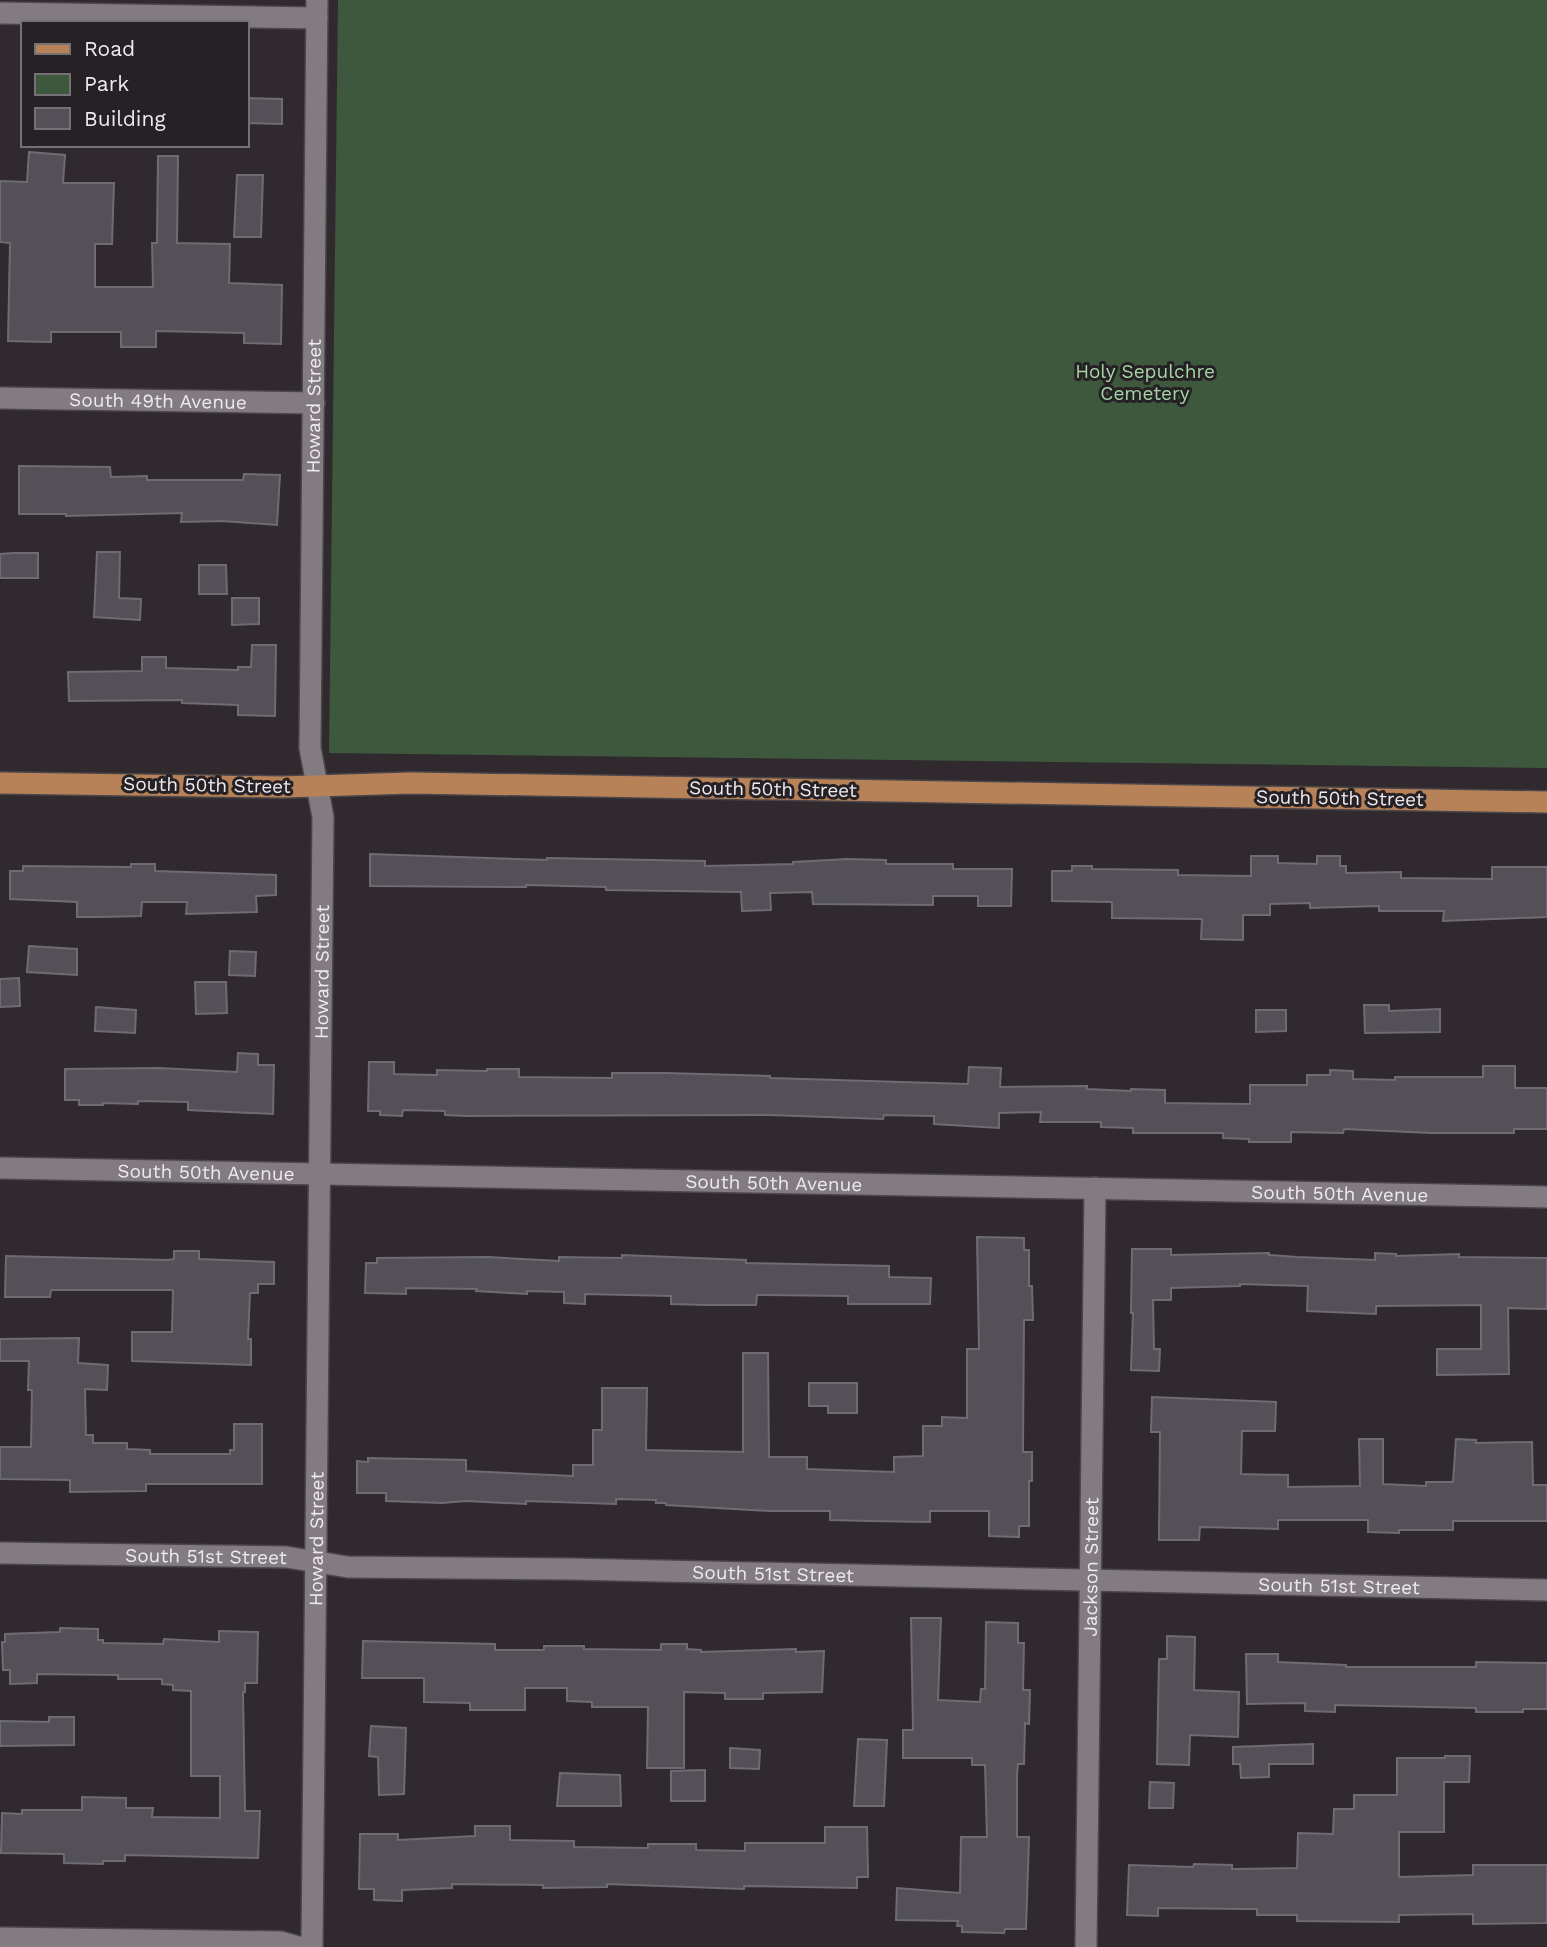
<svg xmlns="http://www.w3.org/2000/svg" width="1547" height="1947" font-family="'Work Sans',sans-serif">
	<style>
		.green { fill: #3e583e }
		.building { fill: #535057; stroke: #6e6b73; stroke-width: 2 }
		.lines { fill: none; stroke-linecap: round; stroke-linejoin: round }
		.minor-casing { stroke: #4b464a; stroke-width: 24 }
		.major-casing { stroke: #4b464a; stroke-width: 24 }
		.minor { stroke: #827b81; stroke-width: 21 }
		.major { stroke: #b88259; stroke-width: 21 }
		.labels { text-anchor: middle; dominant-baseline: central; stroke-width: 6; stroke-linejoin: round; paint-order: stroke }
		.park-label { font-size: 19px; fill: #a4d6a4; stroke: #262125 }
		.street-label { font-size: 19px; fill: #ede9ed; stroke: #262125 }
	</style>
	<rect width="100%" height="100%" fill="#302a2f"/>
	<polygon class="green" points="338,0 1547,0 1547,768 329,753"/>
	<g class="building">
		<polygon points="247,98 282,99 282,124 247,123"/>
		<polygon points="29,152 65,155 63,183 114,183 112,244 95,244 95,287 153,287 152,243 157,243 158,156 178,156 177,243 230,244 229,283 282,285 281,344 244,343 244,333 156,331 156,347 121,347 121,332 51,332 51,342 8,341 10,243 0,242 0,181 27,182"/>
		<polygon points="237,175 263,175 261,237 234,237"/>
		<polygon points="19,466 110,467 111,477 147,476 147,480 243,480 244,474 280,475 277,525 222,521 181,522 182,513 66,516 66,514 19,514"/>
		<polygon points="97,552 120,552 119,598 141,599 140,620 94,617"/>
		<polygon points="13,553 38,553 38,578 0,578 0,554"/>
		<polygon points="199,565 226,565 227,594 199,594"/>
		<polygon points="232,598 259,598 259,624 232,625"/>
		<polygon points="252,645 276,645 275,716 238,715 238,705 182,703 182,700 69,701 68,672 142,671 142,657 166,657 166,668 238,670 238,667 251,667"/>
		<polygon points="370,854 547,860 547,858 705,861 705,866 793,864 793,862 848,859 886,860 886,864 953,864 953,869 1012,869 1011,906 978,906 978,896 933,896 933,905 813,904 812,892 770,893 771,910 742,911 741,892 606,890 606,887 526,885 526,887 370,886"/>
		<polygon points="1251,856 1278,856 1278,863 1317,864 1317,856 1340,856 1340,866 1346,866 1346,873 1401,872 1401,878 1492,879 1492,867 1547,867 1547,917 1443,921 1444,911 1379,911 1379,906 1310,908 1310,903 1270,904 1270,915 1243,915 1243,940 1201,939 1202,919 1112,918 1112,902 1052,901 1052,871 1072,871 1072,866 1092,866 1092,869 1178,870 1178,875 1251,876"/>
		<polygon points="131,864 155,864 155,871 276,875 276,895 256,896 257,912 186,914 187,902 142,902 141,916 98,917 77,917 77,902 10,899 10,871 23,871 23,866 131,867"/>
		<polygon points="29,946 77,949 77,975 27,972"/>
		<polygon points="230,951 256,952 255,976 229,975"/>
		<polygon points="19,978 20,1006 0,1007 0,979"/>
		<polygon points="195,982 226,982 227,1013 196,1014"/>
		<polygon points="1364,1005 1389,1005 1389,1011 1440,1009 1440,1032 1365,1033"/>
		<polygon points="96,1007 136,1010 135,1033 95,1031"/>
		<polygon points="1256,1010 1286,1010 1286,1031 1256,1032"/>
		<polygon points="238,1053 258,1054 258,1065 274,1065 273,1114 188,1110 188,1102 138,1101 138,1104 103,1103 103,1105 79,1105 79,1100 65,1100 65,1069 159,1068 237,1072"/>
		<polygon points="369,1062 394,1062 394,1074 437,1075 437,1070 487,1071 487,1069 519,1069 519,1077 612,1078 612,1073 666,1073 770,1076 770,1078 968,1084 969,1067 1001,1068 1000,1087 1087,1086 1087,1089 1131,1091 1131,1089 1165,1090 1165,1103 1250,1104 1250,1085 1307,1085 1307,1075 1330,1075 1330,1070 1353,1071 1353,1079 1395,1080 1395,1077 1483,1077 1483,1066 1515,1066 1515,1088 1547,1088 1547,1129 1514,1129 1514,1133 1431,1133 1344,1129 1343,1133 1291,1132 1291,1142 1249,1142 1249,1139 1223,1138 1223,1133 1133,1133 1133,1128 1101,1127 1101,1122 1040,1122 1041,1112 999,1113 999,1128 934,1124 934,1116 884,1115 883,1119 769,1115 466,1116 445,1115 445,1111 403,1110 402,1116 380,1115 380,1111 368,1111"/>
		<polygon points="977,1237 1024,1238 1024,1250 1029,1250 1029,1286 1032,1286 1033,1320 1024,1320 1023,1446 1023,1452 1032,1452 1032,1481 1029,1481 1029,1526 1019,1526 1019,1537 989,1536 989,1511 930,1511 930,1522 869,1521 830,1520 830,1511 770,1511 666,1505 666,1503 656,1503 656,1500 616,1499 616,1504 526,1501 526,1504 466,1501 442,1503 386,1501 386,1493 357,1493 357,1461 368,1462 368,1458 466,1460 466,1471 573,1476 573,1465 593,1465 593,1430 602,1430 602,1388 647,1388 646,1450 743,1452 743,1353 768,1353 769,1457 807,1457 807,1469 894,1472 894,1457 923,1456 923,1426 942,1426 942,1417 967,1418 967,1349 979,1349"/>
		<polygon points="1132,1249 1171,1249 1171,1255 1269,1253 1269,1255 1297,1257 1375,1260 1375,1253 1396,1254 1396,1256 1459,1254 1459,1257 1547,1258 1547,1309 1508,1308 1509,1374 1437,1375 1437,1349 1481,1349 1481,1305 1376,1306 1376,1314 1307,1311 1308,1286 1240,1284 1240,1286 1171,1288 1171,1300 1153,1300 1154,1349 1160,1349 1159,1371 1131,1370 1133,1313 1131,1313"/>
		<polygon points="174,1251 199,1251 199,1259 274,1262 274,1284 258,1284 258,1293 250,1293 248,1339 251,1339 251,1365 132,1361 132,1332 172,1332 173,1290 51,1290 50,1297 5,1297 6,1256 168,1260 174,1259"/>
		<polygon points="622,1255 746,1260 746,1263 889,1266 889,1277 931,1278 930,1304 848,1304 848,1296 757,1295 756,1305 705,1305 671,1304 671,1296 585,1294 585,1304 564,1303 564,1292 527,1291 527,1294 476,1291 477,1289 406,1288 406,1294 365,1293 366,1263 377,1263 377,1258 488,1257 559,1261 559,1257 622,1258"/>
		<polygon points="79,1338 78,1363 108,1365 107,1390 85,1389 86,1435 93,1435 93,1443 127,1443 127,1449 150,1450 150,1454 230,1454 230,1450 234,1450 234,1424 262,1424 262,1484 146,1484 146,1491 70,1492 70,1480 0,1479 0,1447 31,1447 32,1390 28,1390 29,1361 0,1361 0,1339"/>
		<polygon points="809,1383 857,1383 857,1413 828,1413 828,1406 809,1406"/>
		<polygon points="1152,1397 1276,1402 1275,1431 1242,1431 1241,1474 1288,1475 1288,1487 1360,1486 1359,1439 1383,1439 1383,1484 1426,1486 1426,1482 1453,1482 1456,1439 1476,1440 1476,1443 1532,1442 1533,1485 1547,1485 1547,1521 1453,1521 1453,1530 1399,1530 1399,1533 1368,1532 1368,1520 1278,1520 1278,1529 1200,1527 1199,1540 1159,1540 1160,1432 1151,1432"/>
		<polygon points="911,1618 941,1618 938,1700 980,1702 981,1689 985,1689 986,1622 1018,1623 1018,1643 1024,1643 1023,1690 1030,1690 1029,1724 1025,1723 1024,1764 1018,1764 1017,1775 1017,1837 1029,1837 1026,1929 1005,1929 1004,1933 962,1932 962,1926 957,1926 958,1921 896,1920 897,1888 960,1893 961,1837 987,1837 985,1765 972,1765 972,1758 903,1758 903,1730 913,1730"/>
		<polygon points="60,1628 98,1629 98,1640 103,1640 103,1643 163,1644 164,1639 219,1642 219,1631 258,1632 257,1683 245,1683 245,1692 243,1692 245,1811 260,1811 258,1858 125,1855 125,1861 103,1861 103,1864 64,1863 64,1854 1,1853 2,1813 22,1814 22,1810 82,1810 82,1797 126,1798 126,1808 153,1808 152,1817 220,1818 220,1776 191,1776 191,1691 173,1690 173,1685 162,1684 162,1679 118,1679 118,1675 37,1674 37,1683 10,1684 10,1670 3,1670 2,1642 5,1642 5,1634 60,1632"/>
		<polygon points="1167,1636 1195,1637 1194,1690 1239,1692 1238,1737 1190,1735 1189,1765 1157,1764 1159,1659 1167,1659"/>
		<polygon points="363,1641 495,1644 495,1650 544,1650 544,1646 584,1646 584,1649 661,1650 661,1644 687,1644 687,1649 701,1650 701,1652 796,1649 796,1652 824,1651 822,1692 763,1693 763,1699 725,1699 725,1693 684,1692 684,1768 647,1768 648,1707 592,1707 592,1702 567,1701 567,1688 525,1688 525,1710 470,1710 470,1703 424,1702 424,1678 362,1678"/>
		<polygon points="1246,1654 1278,1654 1278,1662 1346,1665 1346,1667 1476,1667 1476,1662 1547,1663 1547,1709 1523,1709 1523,1712 1476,1712 1476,1708 1335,1705 1335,1712 1305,1711 1305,1703 1247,1704"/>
		<polygon points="49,1717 74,1717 74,1745 0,1746 0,1721 49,1722"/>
		<polygon points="371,1726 406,1728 404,1794 379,1795 378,1757 369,1756"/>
		<polygon points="858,1739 887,1740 884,1806 854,1806"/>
		<polygon points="1313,1744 1313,1764 1269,1764 1269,1777 1241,1778 1240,1764 1233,1764 1233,1747"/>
		<polygon points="730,1748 760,1750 759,1769 730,1768"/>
		<polygon points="1445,1756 1470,1756 1469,1782 1444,1782 1444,1832 1399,1832 1399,1877 1473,1875 1473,1865 1547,1865 1547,1923 1473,1924 1473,1914 1399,1915 1399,1922 1297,1921 1297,1915 1257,1915 1257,1909 1245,1909 1158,1908 1158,1916 1127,1915 1129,1865 1193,1867 1194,1864 1232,1865 1232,1869 1297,1868 1298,1833 1333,1834 1334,1809 1354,1809 1354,1795 1397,1795 1397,1758 1445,1758"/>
		<polygon points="705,1770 705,1801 671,1801 671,1771"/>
		<polygon points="560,1773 620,1775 621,1806 557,1806"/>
		<polygon points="1150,1782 1174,1783 1173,1808 1149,1808"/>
		<polygon points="475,1826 510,1826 510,1840 574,1841 574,1847 648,1848 648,1844 696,1844 696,1850 745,1851 745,1843 825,1843 825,1827 867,1827 868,1877 857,1877 857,1888 744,1886 744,1889 607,1884 607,1887 543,1888 543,1885 452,1884 452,1888 402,1890 402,1901 374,1900 374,1889 359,1889 360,1834 398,1834 398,1840 475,1836"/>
	</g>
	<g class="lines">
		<g class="minor-casing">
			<g id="minor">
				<polyline points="0,13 317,18"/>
				<path id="s1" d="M0 398 314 403"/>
				<path id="s2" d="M0 1168 1547 1197"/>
				<path id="s3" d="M0 1553 286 1557 348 1567 571 1569 1547 1590"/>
				<polyline points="0,1938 281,1942 299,1947"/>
				<path id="s4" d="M312 1947 323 817 310 748 317 0"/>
				<path id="s5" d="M1086 1947 1095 1188"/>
			</g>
		</g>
		<g class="major-casing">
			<polyline id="major" points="0,783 282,787 411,783 1547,802"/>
		</g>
		<use href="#minor" class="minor"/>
		<use href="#major" class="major"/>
	</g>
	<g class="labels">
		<g class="park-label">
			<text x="1145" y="371">Holy Sepulchre<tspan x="1145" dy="22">Cemetery</tspan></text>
		</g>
		<g class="street-label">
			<text stroke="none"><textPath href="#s1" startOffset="158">South 49th Avenue</textPath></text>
			<text stroke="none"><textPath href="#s4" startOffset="1542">Howard Street</textPath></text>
			<text transform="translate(207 785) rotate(1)">South 50th Street</text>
			<text transform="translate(773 789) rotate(1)">South 50th Street</text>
			<text transform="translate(1340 798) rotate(1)">South 50th Street</text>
			<text stroke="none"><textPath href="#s4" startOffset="975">Howard Street</textPath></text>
			<text stroke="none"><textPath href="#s2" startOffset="206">South 50th Avenue</textPath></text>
			<text stroke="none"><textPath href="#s2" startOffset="774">South 50th Avenue</textPath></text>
			<text stroke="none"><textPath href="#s2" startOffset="1340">South 50th Avenue</textPath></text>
			<text stroke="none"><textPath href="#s4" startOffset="408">Howard Street</textPath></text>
			<text stroke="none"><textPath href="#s3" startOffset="206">South 51st Street</textPath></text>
			<text stroke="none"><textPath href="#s5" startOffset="380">Jackson Street</textPath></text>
			<text stroke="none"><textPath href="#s3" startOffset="774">South 51st Street</textPath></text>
			<text stroke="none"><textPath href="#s3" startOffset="1340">South 51st Street</textPath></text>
		</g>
	</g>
	<rect x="21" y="21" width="228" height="126" fill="#262125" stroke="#767175" stroke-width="2"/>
	<rect x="35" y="44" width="35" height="10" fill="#b88259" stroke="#767175" stroke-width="2"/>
	<text x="84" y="56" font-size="21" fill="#ede9ed">Road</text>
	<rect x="35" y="74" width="35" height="21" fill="#3e583e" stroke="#767175" stroke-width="2"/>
	<text x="84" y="91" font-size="21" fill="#ede9ed">Park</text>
	<rect x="35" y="108" width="35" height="21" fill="#535057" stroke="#767175" stroke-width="2"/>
	<text x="84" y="126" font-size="21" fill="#ede9ed">Building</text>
</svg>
